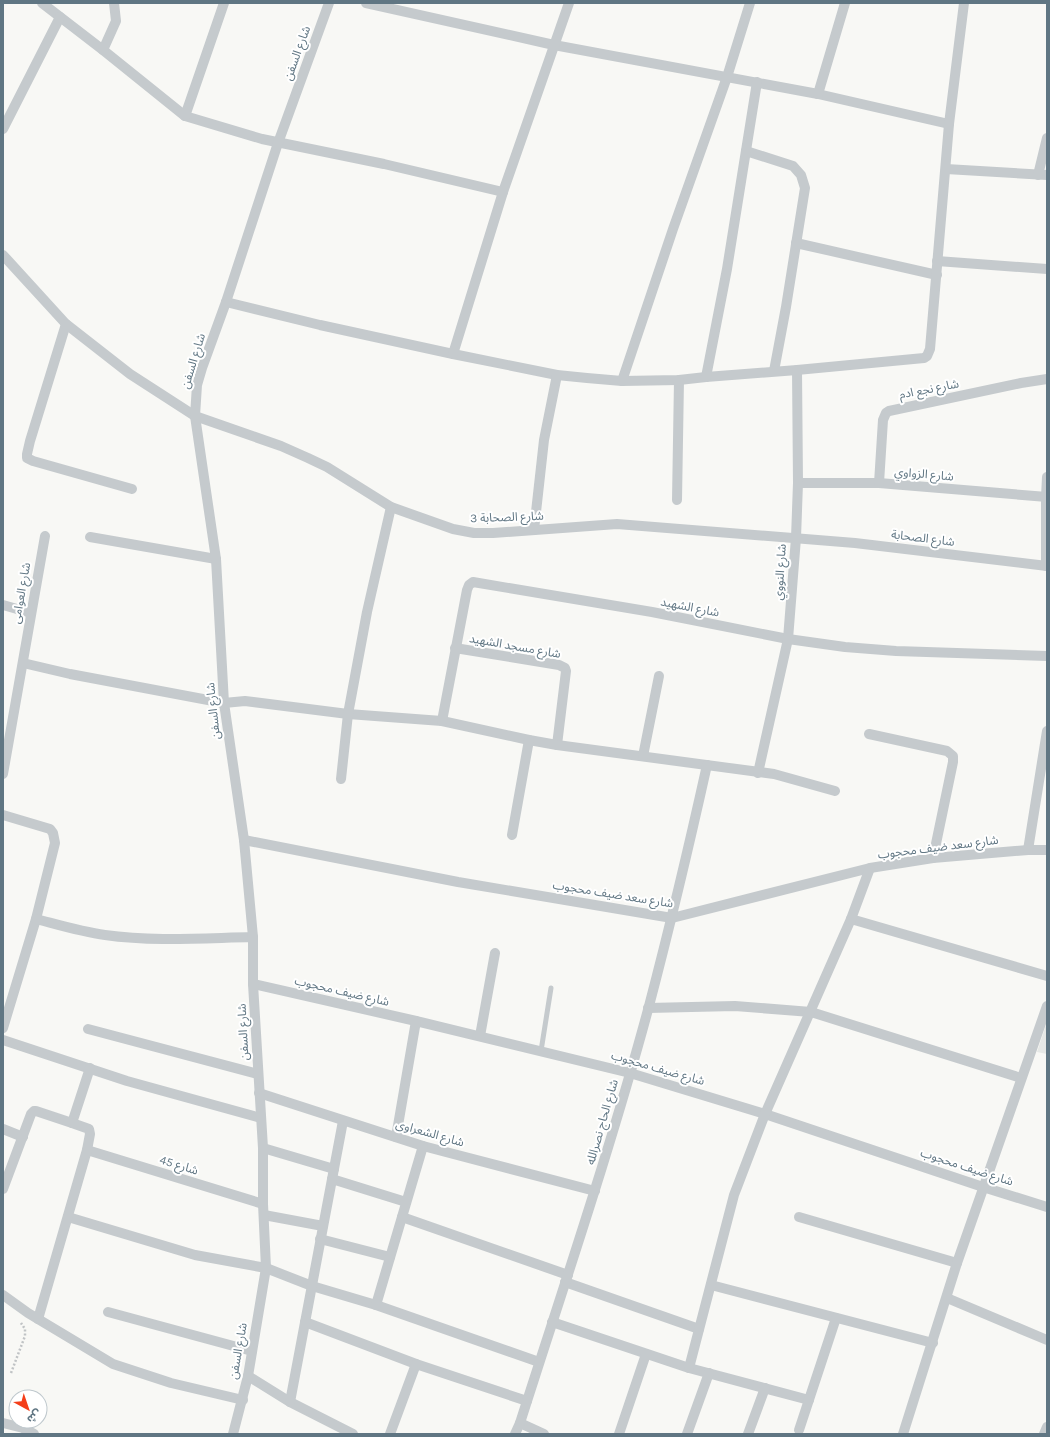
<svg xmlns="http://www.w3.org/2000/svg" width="1050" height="1437" font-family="Karla,'Noto Sans Arabic',sans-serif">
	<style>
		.built { fill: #e6e8e6 }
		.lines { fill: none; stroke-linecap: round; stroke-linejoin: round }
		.path { stroke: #c0c3c5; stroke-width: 2.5; stroke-dasharray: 2 2; stroke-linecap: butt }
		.service { stroke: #c5cacd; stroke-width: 5 }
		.minor { stroke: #c5cacd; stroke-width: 10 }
		.labels { text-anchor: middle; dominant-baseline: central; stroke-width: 4; stroke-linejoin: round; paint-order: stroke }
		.street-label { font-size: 12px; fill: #607683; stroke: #fff }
	</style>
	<rect width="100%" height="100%" fill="#f8f8f5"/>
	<polygon class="built" points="1047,1022 1047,1054 1037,1052"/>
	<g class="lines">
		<polyline class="path" points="11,1373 25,1336 25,1329 21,1323"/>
		<polyline class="service" points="541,1051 551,988"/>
		<g class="minor">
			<polyline points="42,3 103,50 185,116 262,139 384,164 503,192"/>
			<polyline points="366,3 554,45 818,94 949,124"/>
			<polyline points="103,50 116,21 114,3"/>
			<polyline points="818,94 845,3"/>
			<polyline points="185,116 224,3"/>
			<polyline points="3,129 60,17"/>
			<polyline points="746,151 793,166 801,175 805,188 786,307 774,371"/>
			<polyline points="946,169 1047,175"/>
			<polyline points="1038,175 1047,138"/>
			<polyline points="796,243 937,275"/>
			<polyline points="3,255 66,324 130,374 195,416 281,446 308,458 327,467 391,507 453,529 474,533 493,533 617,524 855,543 1047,566"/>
			<polyline points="937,261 1047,269"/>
			<polyline points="226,302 320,325 453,354 557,375 587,378 622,381 679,380 706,377 797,370 924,358 927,356 930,349 949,124 964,3"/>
			<polyline points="66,324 30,441 27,454 27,458 33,461 132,489"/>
			<polyline points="453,354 503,192 569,3"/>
			<polyline points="706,377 727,269 757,82"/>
			<polyline points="622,381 673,229 727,77 750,3"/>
			<polyline points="798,483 879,483 1047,497"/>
			<polyline points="879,483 883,420 886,413 889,411 1021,383 1047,379"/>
			<polyline points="677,500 679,380"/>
			<polyline points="534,530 544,440 557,375"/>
			<polyline points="90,537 216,559"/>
			<polyline points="1046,566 1046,497 1047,477"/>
			<polyline points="3,605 31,613"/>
			<polyline points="455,648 559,665 565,668 566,671 557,745"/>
			<polyline points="23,663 70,674 224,703 245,701 348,714 442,721 529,740 557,745 774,774 835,791"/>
			<polyline points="442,721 467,590 469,585 473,582 652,612 788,639 845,647 896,651 1047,656"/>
			<polyline points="869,734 947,751 953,756 953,762 933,858"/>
			<polyline points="643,756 659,676"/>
			<polyline points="758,773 788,639 796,538 798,483 797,370"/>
			<polyline points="3,774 45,536"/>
			<polyline points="341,779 348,714 367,612 391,507"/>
			<polyline points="3,815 50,829 53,833 55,843 36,919 3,1028"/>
			<polyline points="512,835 529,740"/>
			<polyline points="244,840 458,882 672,918 870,868 933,858 1028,850 1047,850"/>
			<polyline points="1028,850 1047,731"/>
			<path d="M36 919C59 925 82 932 105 935 154 942 204 938 253 937"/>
			<polyline points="851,919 1047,976"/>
			<polyline points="253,984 416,1021 630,1073 765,1114 983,1187 1047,1207"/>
			<polyline points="648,1008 735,1006 811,1012 1021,1078"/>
			<polyline points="88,1029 258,1074"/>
			<polyline points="480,1036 495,953"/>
			<polyline points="3,1040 127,1081 261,1118"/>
			<polyline points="259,1093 423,1146 595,1191"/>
			<polyline points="3,1129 23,1137"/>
			<polyline points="396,1137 416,1021"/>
			<polyline points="263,1148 334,1169"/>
			<polyline points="87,1150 263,1204"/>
			<polyline points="332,1179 406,1202"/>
			<polyline points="3,1189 31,1114 34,1111 36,1111 72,1123 90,1068"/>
			<polyline points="264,1215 323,1226"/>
			<polyline points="68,1217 195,1255 266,1268 312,1286 376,1305 539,1362"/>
			<polyline points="402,1217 568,1275"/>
			<polyline points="799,1217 957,1263"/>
			<polyline points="320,1239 390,1257"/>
			<polyline points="565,1282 699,1329"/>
			<polyline points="711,1285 933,1343"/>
			<polyline points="3,1295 28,1313 113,1364 171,1383 243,1400"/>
			<polyline points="947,1298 1047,1340"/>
			<polyline points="376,1305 423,1146"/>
			<polyline points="108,1312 252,1351"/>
			<polyline points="38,1319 87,1150 90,1134 89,1129 72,1123"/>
			<polyline points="305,1322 416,1364 527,1401"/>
			<polyline points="552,1322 689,1368 809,1400"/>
			<polyline points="689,1368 734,1195 765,1114 851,919 870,868"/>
			<polyline points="248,1376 290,1402 353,1434"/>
			<polyline points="290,1402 343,1121"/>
			<polyline points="3,1423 23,1428 34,1434"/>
			<polyline points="520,1423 544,1434"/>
			<polyline points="799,1430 836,1318"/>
			<polyline points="233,1434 248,1376 266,1268 263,1204 263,1148 253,984 253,937 244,840 224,703 216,559 195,416 197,385 202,368 226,302 278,143 329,3"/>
			<polyline points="390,1434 416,1364"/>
			<path d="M515 1434 520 1423C564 1285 611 1147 649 1006 670 926 689 846 707 765"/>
			<polyline points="619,1434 646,1354"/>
			<polyline points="687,1434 709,1373"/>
			<polyline points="748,1434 765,1388"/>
			<polyline points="903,1434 957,1263 1047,1006"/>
			<polyline points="1044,1434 1047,1427"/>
		</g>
	</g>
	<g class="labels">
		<g class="street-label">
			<text transform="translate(297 53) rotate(-70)">شارع السفن</text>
			<text transform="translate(193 361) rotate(-73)">شارع السفن</text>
			<text transform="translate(929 389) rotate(-11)">شارع نجع ادم</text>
			<text transform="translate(924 474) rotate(5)">شارع الزواوي</text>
			<text transform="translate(507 517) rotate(-2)">شارع الصحابة 3</text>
			<text transform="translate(923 538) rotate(7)">شارع الصحابة</text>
			<text transform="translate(780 572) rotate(-86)">شارع النووي</text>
			<text transform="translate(21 593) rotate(-80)">شارع العوامى</text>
			<text transform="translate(690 607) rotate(11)">شارع الشهيد</text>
			<text transform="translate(515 646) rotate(10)">شارع مسجد الشهيد</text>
			<text transform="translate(213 711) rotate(-96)">شارع السفن</text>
			<text transform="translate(938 847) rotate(-7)">شارع سعد ضيف محجوب</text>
			<text transform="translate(613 894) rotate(9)">شارع سعد ضيف محجوب</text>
			<text transform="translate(342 991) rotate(13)">شارع ضيف محجوب</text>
			<text transform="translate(243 1032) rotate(-93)">شارع السفن</text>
			<text transform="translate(658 1068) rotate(16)">شارع ضيف محجوب</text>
			<text transform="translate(602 1122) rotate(-74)">شارع الحاج نصرالله</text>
			<text transform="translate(430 1133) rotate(16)">شارع الشعراوى</text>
			<text transform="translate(179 1165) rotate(17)">شارع 45</text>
			<text transform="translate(967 1167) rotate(18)">شارع ضيف محجوب</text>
			<text transform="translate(238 1351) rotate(-80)">شارع السفن</text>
		</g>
	</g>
	<rect width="1050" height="1437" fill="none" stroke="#607683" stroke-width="8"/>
	<g transform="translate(28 1409) rotate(140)"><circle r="19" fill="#ffffff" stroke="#bfc8cd"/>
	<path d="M0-3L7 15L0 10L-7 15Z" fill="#f43e19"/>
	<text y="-6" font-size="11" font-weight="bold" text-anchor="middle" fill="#607683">ش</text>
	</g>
</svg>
